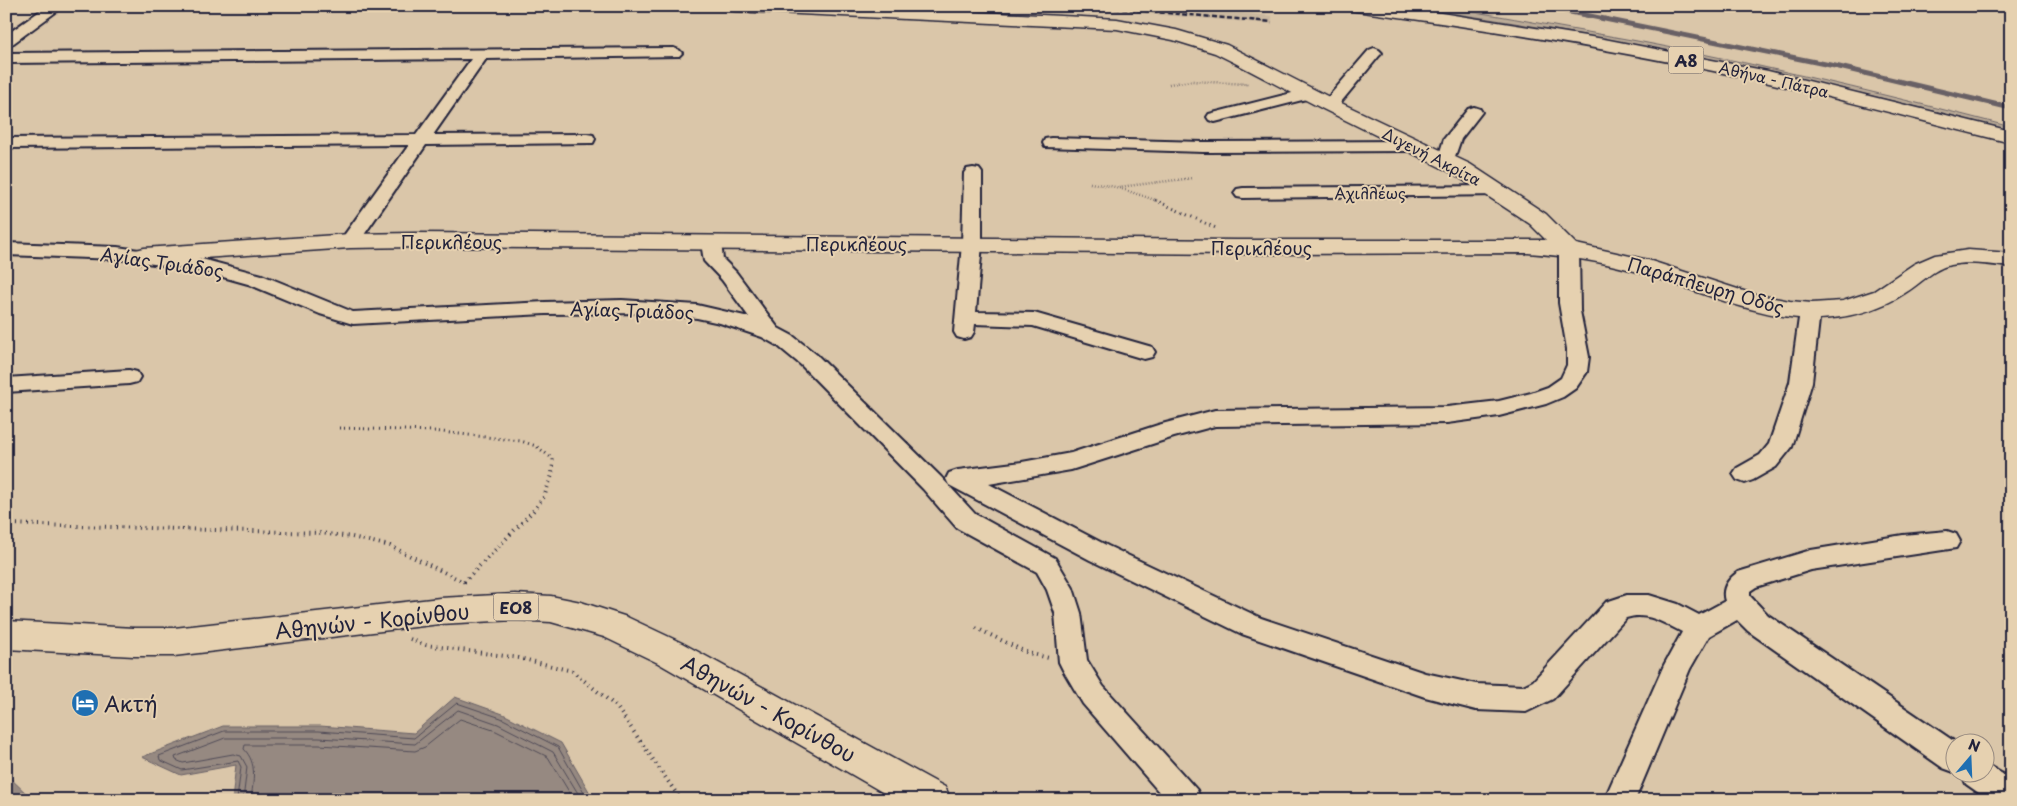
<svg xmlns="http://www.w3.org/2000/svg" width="2017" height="806" font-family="'Playpen Sans',sans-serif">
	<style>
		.built { fill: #cab8a0 }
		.green { fill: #bbab97; stroke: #6e6669 }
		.water { fill: #968981; stroke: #686065 }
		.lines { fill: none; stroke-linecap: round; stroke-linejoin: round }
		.shore { stroke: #504b57; stroke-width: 1 }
		.stream { stroke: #686065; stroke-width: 5 }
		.minor-casing { stroke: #22223b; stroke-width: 4 }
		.major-casing { stroke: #22223b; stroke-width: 3 }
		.highway-casing { stroke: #22223b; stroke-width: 3 }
		.path-far2 { stroke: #22223b; stroke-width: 2.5; stroke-dasharray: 0.5 2.5; stroke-linecap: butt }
		.path-far1 { stroke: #22223b; stroke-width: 3; stroke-dasharray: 1 4; stroke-linecap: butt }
		.path { stroke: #22223b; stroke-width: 4; stroke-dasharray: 1 4.5; stroke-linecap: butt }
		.minor { fill: #e6d1b0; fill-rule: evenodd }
		.major { fill: #e6d1b0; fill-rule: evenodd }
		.highway { fill: #e6d1b0; fill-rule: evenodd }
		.rail { stroke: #22223b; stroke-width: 2.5; stroke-dasharray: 5 2.5; stroke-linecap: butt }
		.labels { text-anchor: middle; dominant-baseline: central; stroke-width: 4; stroke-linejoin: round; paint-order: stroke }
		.far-street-label { font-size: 15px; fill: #22223b; stroke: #e6d1b0 }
		.shield { fill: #e6d1b0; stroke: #5d565e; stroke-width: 1 }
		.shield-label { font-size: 16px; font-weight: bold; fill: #22223b }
		.street-label { font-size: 18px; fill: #22223b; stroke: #e6d1b0 }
		.near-street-label { font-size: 21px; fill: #22223b; stroke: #e6d1b0 }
		.near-poi-label { font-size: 21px; fill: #22223b; stroke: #e6d1b0; text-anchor: start }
	</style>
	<rect width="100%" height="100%" fill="#dac6a9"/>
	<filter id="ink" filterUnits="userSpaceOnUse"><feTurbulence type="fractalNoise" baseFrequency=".02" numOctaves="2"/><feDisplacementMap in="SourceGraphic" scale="10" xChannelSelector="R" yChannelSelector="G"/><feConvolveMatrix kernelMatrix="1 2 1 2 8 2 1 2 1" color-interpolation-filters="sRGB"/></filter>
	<g filter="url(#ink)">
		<polygon class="built" points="1050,6 1166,6 1272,16 1272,24"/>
		<path class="green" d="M1401 6C1461 6 1523 21 1582 31 1726 56 1869 90 2011 127V131C1810 78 1607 34 1401 6Z"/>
		<g class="water">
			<polygon points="455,697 503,714 561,743 594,800 232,800 236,765 181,775 142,757 223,726 320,726 414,733"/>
			<polygon points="6,774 33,800 6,800"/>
		</g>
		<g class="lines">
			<g class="shore">
				<polyline points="237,800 241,767 238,761 182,770 160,760 159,756 224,731 319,731 414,738 457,703 501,718 558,747 588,800"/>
				<polyline points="243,800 247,767 241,756 233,754 183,763 176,760 175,757 225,738 319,738 415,744 458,710 498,724 553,752 582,800"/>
				<path d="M251 800C253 781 258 764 244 749L245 745H319L415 751 425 747 460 719 496 731 548 757 574 800"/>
			</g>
			<polyline class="stream" points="1541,6 1835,66 2011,108"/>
			<g class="minor-casing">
				<g id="minor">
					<polygon points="47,6 64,6 11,45 6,46 6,35"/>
					<polygon points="674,48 679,50 682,53 679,56 486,59 433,135 587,134 593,135 595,139 593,143 426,145 357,245 350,247 343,245 340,241 409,145 6,148 6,138 416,135 471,59 6,63 6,53"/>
					<polygon points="1374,48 1379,50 1382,53 1379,56 1336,108 1324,108 1322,105 1324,102 1369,50"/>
					<polygon points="1308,89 1314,91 1316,94 1314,97 1215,122 1209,120 1207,117 1209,114"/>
					<polygon points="1474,107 1480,109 1482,112 1461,139 1452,165 1446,166 1440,165 1437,161 1444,139 1468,109"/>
					<polygon points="1051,138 1203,142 1412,141 1418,142 1421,146 1418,150 1412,151 1203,152 1045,147 1043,143 1045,139"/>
					<polygon points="973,168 979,169 982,173 982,244 976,312 1034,313 1152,347 1155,352 1152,357 1144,359 1033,326 975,324 974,332 971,337 964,339 957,337 954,332 962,244 964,173 967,169"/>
					<polygon points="1497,186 1503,187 1506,191 1503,195 1243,198 1237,197 1234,193 1237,189 1243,188"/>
					<polygon points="711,237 718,239 721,243 723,259 736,272 778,328 793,336 817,355 941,477 975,514 1055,558 1073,588 1081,613 1087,660 1103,686 1197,790 1201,800 1166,800 1083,704 1063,670 1059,662 1055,613 1047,590 1037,572 957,528 923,489 801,365 778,346 762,337 720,323 697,318 647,313 545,314 353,324 320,314 248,284 198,270 117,259 6,255 6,243 117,247 198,258 262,275 353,312 545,302 622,300 697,305 749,317 722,280 704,261 701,243 704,239"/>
					<path d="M1569 244 1576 246 1579 250 1580 311 1589 357 1587 372 1576 388 1563 397 1546 404 1499 416 1447 423 1215 426 1174 437 1071 470 989 484 1108 546 1261 618 1425 673 1476 684 1523 686 1533 681 1606 602 1627 595H1649L1678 604 1699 615 1725 601C1721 589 1728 579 1738 572L1811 550 1903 535 1947 531 1956 534 1960 541 1956 548 1811 570 1756 587 1750 591V596L1768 615 1958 744H1954V772L1943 768 1748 631 1737 620 1709 636 1690 669 1635 800H1604L1664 665 1682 632C1664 623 1647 611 1626 618L1553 699 1526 712 1476 710 1425 697 1242 634 1090 560 949 485 946 479 949 473 958 470 1022 462 1071 453 1158 425 1215 410 1447 407 1499 401 1531 393 1548 387 1561 378 1567 365V349L1559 303V250L1562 246Z"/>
					<polygon points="1810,305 1817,306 1820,311 1812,382 1792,447 1776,467 1753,480 1745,483 1737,480 1733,474 1737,468 1760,455 1769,444 1790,382 1800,311 1803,306"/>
					<polygon points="129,370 137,372 140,377 137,382 129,384 6,392 6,378"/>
					<polygon points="1984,763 2011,779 2011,800 1989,800 1966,784 1962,774 1984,774"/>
				</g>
			</g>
			<g class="major-casing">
				<g id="major">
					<path d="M727 6H853L1082 17 1117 19 1176 30 1227 45 1337 101 1470 164 1546 214 1576 244 1648 260 1753 294 1790 301 1812 303 1843 301 1874 291 1914 264 1935 255 1968 250 2011 253V267C1991 265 1970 261 1950 265 1933 269 1920 284 1905 293 1880 310 1846 319 1815 319 1758 318 1704 293 1651 276 1611 263 1570 256 1528 253L1237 254 415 247 350 248 144 262 136 260 132 255 136 250 144 248 350 234 415 233 1237 240H1546L1530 224 1454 174 1323 109 1235 63 1215 53 1173 40 1117 29 735 11 729 10Z"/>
					<polygon points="515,594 551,596 581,602 627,617 682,643 945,787 951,800 896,800 658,663 604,637 551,622 515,620 440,624 174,656 134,656 6,649 6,621 134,628 174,628 440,598"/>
				</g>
			</g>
			<g class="highway-casing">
				<path id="highway" d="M1348 6H1397L1604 39 1768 71 2011 131V143C1930 123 1850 101 1769 83 1632 52 1495 30 1356 11L1350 10Z"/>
			</g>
			<g class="path-far2">
				<polyline points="1169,84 1192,81 1248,84"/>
				<polyline points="1090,183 1116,187 1158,201"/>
				<polyline points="1119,187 1193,178"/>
			</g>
			<g class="path-far1">
				<polyline points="1155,200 1218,229"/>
				<polyline points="339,428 433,431 521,441 536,446 553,459 553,463"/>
			</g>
			<g class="path">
				<polyline points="6,524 320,533 352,537 390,546 464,582 465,586"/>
				<polyline points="464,582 533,511 544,497 552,475 553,462"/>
				<polyline points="976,628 1028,653 1049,658"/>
				<polyline points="410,639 426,645 519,658 572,671 616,706 681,800"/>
			</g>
			<use href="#minor" class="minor"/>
			<use href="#major" class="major"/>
			<use href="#highway" class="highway"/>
			<polyline class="rail" points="1085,6 1272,22"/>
		</g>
	</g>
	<defs>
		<g id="hotel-disc" transform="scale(1.4375)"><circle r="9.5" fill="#1f6fb2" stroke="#e6d1b0"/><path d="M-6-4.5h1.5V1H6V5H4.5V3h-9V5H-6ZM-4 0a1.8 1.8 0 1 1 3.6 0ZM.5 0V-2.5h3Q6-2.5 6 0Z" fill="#fff"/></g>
	</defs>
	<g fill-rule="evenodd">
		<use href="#hotel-disc" x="85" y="703"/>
	</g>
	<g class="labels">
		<g class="far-street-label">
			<text transform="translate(1774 79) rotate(13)">Αθήνα - Πάτρα</text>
			<text transform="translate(1432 156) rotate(27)">Διγενή Ακρίτα</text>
			<text x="1370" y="192">Αχιλλέως</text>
		</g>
		<g class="shield">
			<rect x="1668.5" y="46.5" width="35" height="27" rx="4"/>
			<rect x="493.5" y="593.5" width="45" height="27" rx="4"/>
		</g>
		<g class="shield-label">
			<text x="1686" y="60">Α8</text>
			<text x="516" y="607">ΕΟ8</text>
		</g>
		<g class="street-label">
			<text x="451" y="241">Περικλέους</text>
			<text x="856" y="243">Περικλέους</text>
			<text x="1261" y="247">Περικλέους</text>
			<text transform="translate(162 262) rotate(8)">Αγίας Τριάδος</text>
			<text transform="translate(1706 285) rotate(16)">Παράπλευρη Οδός</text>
			<text transform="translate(632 310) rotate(2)">Αγίας Τριάδος</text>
		</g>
		<g class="near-street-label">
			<text transform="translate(372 620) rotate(-6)">Αθηνών - Κορίνθου</text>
			<text transform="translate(769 708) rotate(29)">Αθηνών - Κορίνθου</text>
		</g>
		<g class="near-poi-label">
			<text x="104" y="703">Ακτή</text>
		</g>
	</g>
	<rect width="2017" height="806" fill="none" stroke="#e6d1b0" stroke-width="25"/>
	<rect x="12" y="12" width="1992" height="781" fill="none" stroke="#22223b" stroke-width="2" filter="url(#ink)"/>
	<g transform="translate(1970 758) rotate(19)"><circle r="24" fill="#e6d1b0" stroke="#988b81"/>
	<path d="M0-4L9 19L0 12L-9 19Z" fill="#1f6fb2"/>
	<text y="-8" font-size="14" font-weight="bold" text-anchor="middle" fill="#22223b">N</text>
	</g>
</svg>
